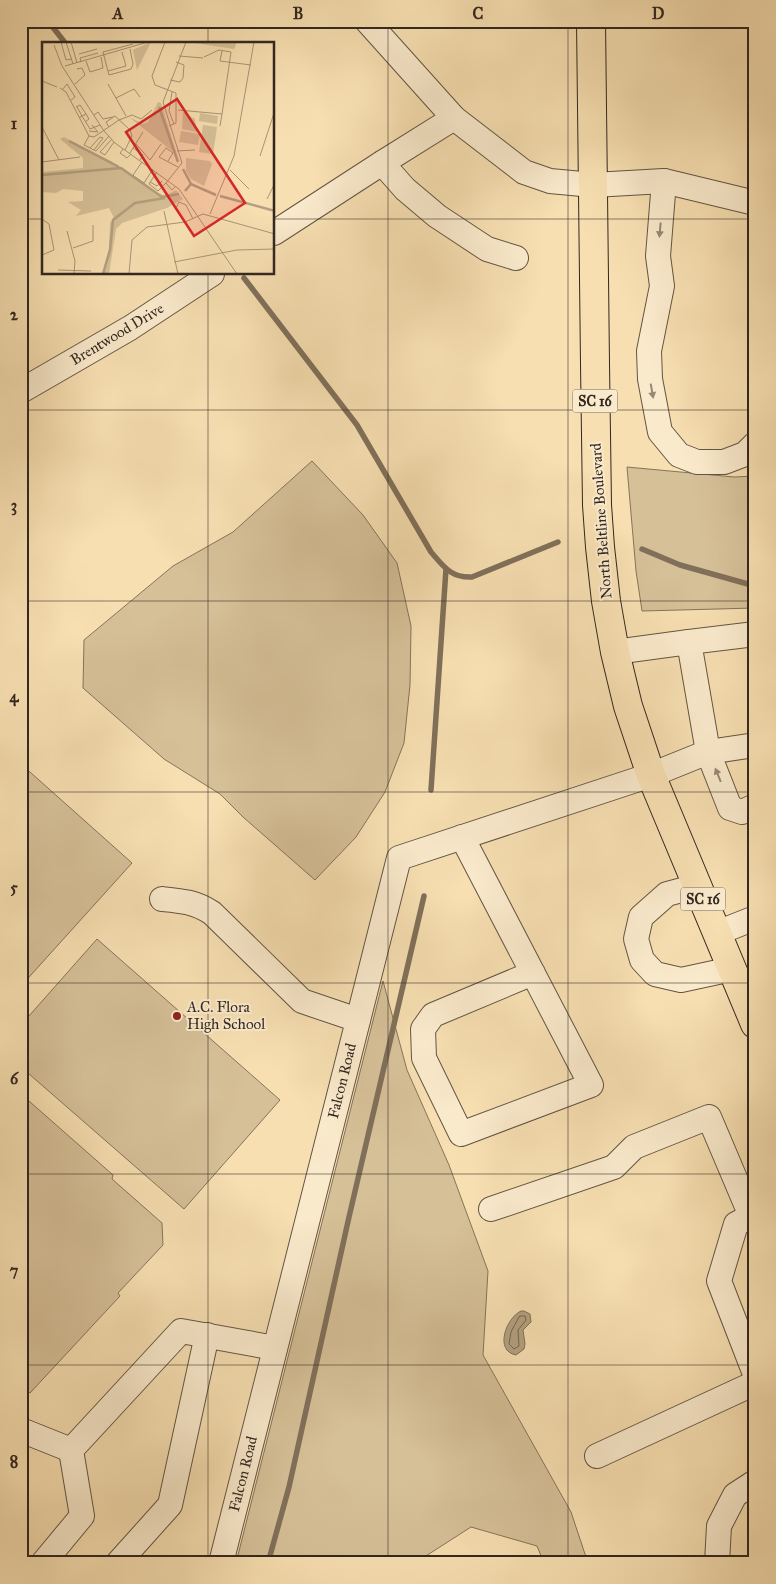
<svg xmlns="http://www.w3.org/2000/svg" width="776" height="1584" font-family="'IM FELL Great Primer',serif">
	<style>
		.green { fill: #d6c098; stroke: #84745c }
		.water { fill: #b4a080; stroke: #80705a }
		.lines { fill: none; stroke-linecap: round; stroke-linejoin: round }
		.shore { stroke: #736450; stroke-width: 1 }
		.stream { stroke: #80705a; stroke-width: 5.5 }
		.minor-casing { stroke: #635544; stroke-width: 26 }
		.major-casing { stroke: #322720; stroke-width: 30 }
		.minor { stroke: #faeacc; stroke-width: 24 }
		.major { stroke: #f7dfb1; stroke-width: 28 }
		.oneway { fill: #968876 }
		.grid { fill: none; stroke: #322720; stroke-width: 1; stroke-opacity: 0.55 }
		.poi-dot { fill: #8f2418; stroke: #faeacc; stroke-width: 2 }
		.labels { text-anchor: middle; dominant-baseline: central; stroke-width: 4; stroke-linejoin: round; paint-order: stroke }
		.shield { fill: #faeacc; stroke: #6e6254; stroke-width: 1 }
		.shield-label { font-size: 14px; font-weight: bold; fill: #322720 }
		.street-label { font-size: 15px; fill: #322720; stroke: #faeacc }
		.poi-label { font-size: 15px; fill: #322720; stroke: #faeacc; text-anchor: start }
		.inset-river { fill: none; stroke: #b4a080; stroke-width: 2.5 }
		.inset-road { fill: none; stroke: #a89577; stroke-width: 1 }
		.view { fill: #d62828; fill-opacity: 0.15; stroke: #d62828; stroke-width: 2.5 }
		.inset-edge { fill: none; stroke: #322720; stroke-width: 2.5 }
		.neatline { fill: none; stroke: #322720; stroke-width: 2 }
		.grid-label { font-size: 16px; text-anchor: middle; font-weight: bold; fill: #322720 }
	</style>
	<rect width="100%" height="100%" fill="#f7dfb1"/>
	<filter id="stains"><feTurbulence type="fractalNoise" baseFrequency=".004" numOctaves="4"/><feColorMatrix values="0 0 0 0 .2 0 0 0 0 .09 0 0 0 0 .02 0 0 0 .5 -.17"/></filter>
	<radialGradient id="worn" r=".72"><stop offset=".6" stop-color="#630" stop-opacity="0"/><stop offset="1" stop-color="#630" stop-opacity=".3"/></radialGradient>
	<g class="green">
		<polygon points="312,461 363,515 397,563 411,626 410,685 404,743 385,792 356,837 315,880 243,817 220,794 164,759 83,688 84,640 173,566 233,532"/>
		<polygon points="627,467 734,477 755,476 755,608 642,611 636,571"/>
		<polygon points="21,764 132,863 21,986"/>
		<polygon points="97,939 280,1100 184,1209 21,1067 21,1025"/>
		<polygon points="383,981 407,1070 449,1165 488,1271 483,1355 571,1512 588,1563 544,1563 537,1546 471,1527 415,1563 236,1563"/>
		<polygon points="21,1094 113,1175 112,1179 162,1223 163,1245 118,1293 120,1296 30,1393 21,1385"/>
	</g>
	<path class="water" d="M521 1311H524L530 1314 531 1322 523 1330 525 1344 524 1349 516 1355C494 1351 506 1318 521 1311Z"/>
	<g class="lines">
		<polygon class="shore" points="520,1316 525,1316 526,1320 518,1330 519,1346 514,1349 509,1344 511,1332"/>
		<g class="stream">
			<polyline points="48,21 66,44"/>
			<path d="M244 278 357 425 431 552C444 567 451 578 472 577L558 542"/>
			<polyline points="642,549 680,565 755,586"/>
			<polyline points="431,790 446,569"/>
			<polyline points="268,1563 289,1487 349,1217 424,896"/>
		</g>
		<g class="minor-casing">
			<g id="minor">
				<polyline points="367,21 454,118 524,172 550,181 593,185 664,181 755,203"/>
				<polyline points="382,163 405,189 437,216 487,249 516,258"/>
				<polyline points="664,181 658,256 662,286 649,351 650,379 660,432 679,455 697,462 724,462 745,454 755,444"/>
				<polyline points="274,233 382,163 454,118"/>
				<polyline points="21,391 130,328 212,274"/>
				<polyline points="689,642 755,634"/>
				<polyline points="755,745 708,752 730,808 742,812 755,806"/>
				<polyline points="462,837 591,1085 461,1134 424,1058 423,1029 433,1015 533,973"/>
				<polyline points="697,886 667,894 641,917 636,939 642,960 655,974 681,980 732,969"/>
				<path d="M162 899C183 901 195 902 212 913L302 1001 358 1020"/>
				<polyline points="717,933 755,918"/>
				<polyline points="491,1209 614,1167 634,1147 709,1117 751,1216 736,1224 719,1281 755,1374"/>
				<polyline points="21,1430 71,1450"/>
				<polyline points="597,1456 755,1383"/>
				<polyline points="43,1563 82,1516 71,1450 181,1331 275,1348"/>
				<polyline points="118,1563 170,1505 207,1335"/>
				<polyline points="221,1563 399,858 651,775 708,752 689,642 615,652"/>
				<polyline points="717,1563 719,1526 735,1495 755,1482"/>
			</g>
		</g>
		<g class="major-casing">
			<polyline id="major" points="591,21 595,364 597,505 600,547 606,601 615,652 628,706 651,775 755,1024"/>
		</g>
		<use href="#minor" class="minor"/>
		<use href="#major" class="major"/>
	</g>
	<defs><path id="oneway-solid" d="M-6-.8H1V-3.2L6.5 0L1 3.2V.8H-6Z" transform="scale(1.25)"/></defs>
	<g class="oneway">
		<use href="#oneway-solid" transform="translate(660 230) rotate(95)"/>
		<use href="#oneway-solid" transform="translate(652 391) rotate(80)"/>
		<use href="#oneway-solid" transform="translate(718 775) rotate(-112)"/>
	</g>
	<path class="grid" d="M208 21V44M388 21V1563M568 21V1563M21 219H44M274 219H755M208 274V1563M21 410H755M21 601H755M21 792H755M21 983H755M21 1174H755M21 1365H755"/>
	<circle class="poi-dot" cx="177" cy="1016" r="5"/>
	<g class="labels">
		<g class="shield">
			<rect x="572.5" y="389.5" width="45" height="23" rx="4"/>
			<rect x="680.5" y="887.5" width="45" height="23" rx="4"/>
		</g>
		<g class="shield-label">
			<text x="595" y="401">SC 16</text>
			<text x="703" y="899">SC 16</text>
		</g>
		<g class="street-label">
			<text transform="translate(117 334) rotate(-31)">Brentwood Drive</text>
			<text transform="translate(601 521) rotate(-94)">North Beltline Boulevard</text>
			<text transform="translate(342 1081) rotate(-76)">Falcon Road</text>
			<text transform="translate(243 1474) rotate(-76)">Falcon Road</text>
		</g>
		<g class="poi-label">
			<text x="187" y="1007">A.C. Flora<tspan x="187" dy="17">High School</tspan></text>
		</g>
	</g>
	<g transform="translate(42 42)">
		<rect width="232" height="232" fill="#f7dfb1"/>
		<path d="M109 0 95 28 91 8ZM146 0H195L192 7ZM116 60 119 61 135 113 87 75 101 82 106 80ZM141 70 153 77 155 90 140 87ZM158 71 176 74 175 82 157 79ZM161 83 175 85 171 112 157 110ZM139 89 158 92 156 103 137 100ZM22 95 69 119 116 151 123 154 134 148 141 157 125 166 80 181 74 187 67 232H60L67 207 68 181 72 176 67 166 34 174 39 168 26 160 41 159V149L21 147 14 151 0 150V130L41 126V116L18 97ZM144 116 168 119 170 122 162 144 149 137 144 129Z" fill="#d6c098"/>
		<path class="inset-river" d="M117 65 136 120M27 99 77 125M141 127 149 142M0 133 79 126 120 155 137 152M143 149 149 142 174 153M178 154 233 169M61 232 68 208 71 178 93 161 123 156"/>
		<path class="inset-road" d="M19 0 24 18 30 17M24 0 31 22M29 0 35 21M123 0 110 34 113 43 134 51V81L127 84M12 3 20 24 62 89 73 101 137 147 195 232M180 9 178 19 209 23M37 12 55 7M62 14 67 33 89 27 91 22 88 7M62 14 61 10 91 2M137 14 161 16M162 15 177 8 189 10 180 72M44 19 48 30 61 26 59 15M39 20 38 16 56 11M23 24 106 0M66 29 84 24 80 10M128 38 138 40 141 36 142 23 134 20M0 39 15 45M33 42 43 33 40 26 35 27M66 42 84 74M18 46 24 50 47 94 52 95 77 78 90 73 99 77 110 68M21 47 25 42 33 55 28 59M130 50 127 69 132 82M74 56 92 47 98 55M34 65 38 63 44 72M35 65 40 74 44 72 47 77 43 80M136 68 180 72 178 84M52 73 56 70 61 77 71 75M37 76 40 74 48 87 58 83M0 85 17 118M67 85 64 80 73 74 88 88 90 94 83 108M47 89 56 90 50 83M47 94 42 103 54 109 67 94M70 97 58 110 63 113 72 100M94 102 108 118 119 102M48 106 58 95 61 96 52 108M91 106 101 90M81 107 78 111 85 116 89 112M135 109 153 108M88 111 91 106 101 113 98 118M218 114 233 68M126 119 131 111 124 106 117 115 136 125M0 120 38 115M100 120 91 133 93 135 102 141 111 127M188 128 207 147M115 130 107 142 116 149 124 141M108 140 115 144 120 139M134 144 130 148 124 141 140 121 121 60 144 0M225 157 233 141M122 169 136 232M168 172 192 114 212 0M0 177 7 182 12 208 0 213M143 180 134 166 137 160 144 163 151 177M25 189 33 219 32 232M31 206 51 199V183M132 220 195 208 233 207M16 228 49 229M87 232 90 198 105 185 143 180 161 172 233 192"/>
		<path class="view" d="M135 57 203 161 152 194 84 90Z"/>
		<rect width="232" height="232" class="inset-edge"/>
	</g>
	<rect width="776" height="1584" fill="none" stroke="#f7dfb1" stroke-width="55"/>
	<rect x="28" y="28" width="720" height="1528" class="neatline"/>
	<g class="grid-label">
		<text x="118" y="19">A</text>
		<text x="298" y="19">B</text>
		<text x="478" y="19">C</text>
		<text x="658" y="19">D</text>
		<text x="14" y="129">1</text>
		<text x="14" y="320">2</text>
		<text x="14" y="511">3</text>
		<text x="14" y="702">4</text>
		<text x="14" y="893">5</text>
		<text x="14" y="1084">6</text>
		<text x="14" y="1276">7</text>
		<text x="14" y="1467">8</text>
	</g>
	<rect width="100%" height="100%" filter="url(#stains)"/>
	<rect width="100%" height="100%" fill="url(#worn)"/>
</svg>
